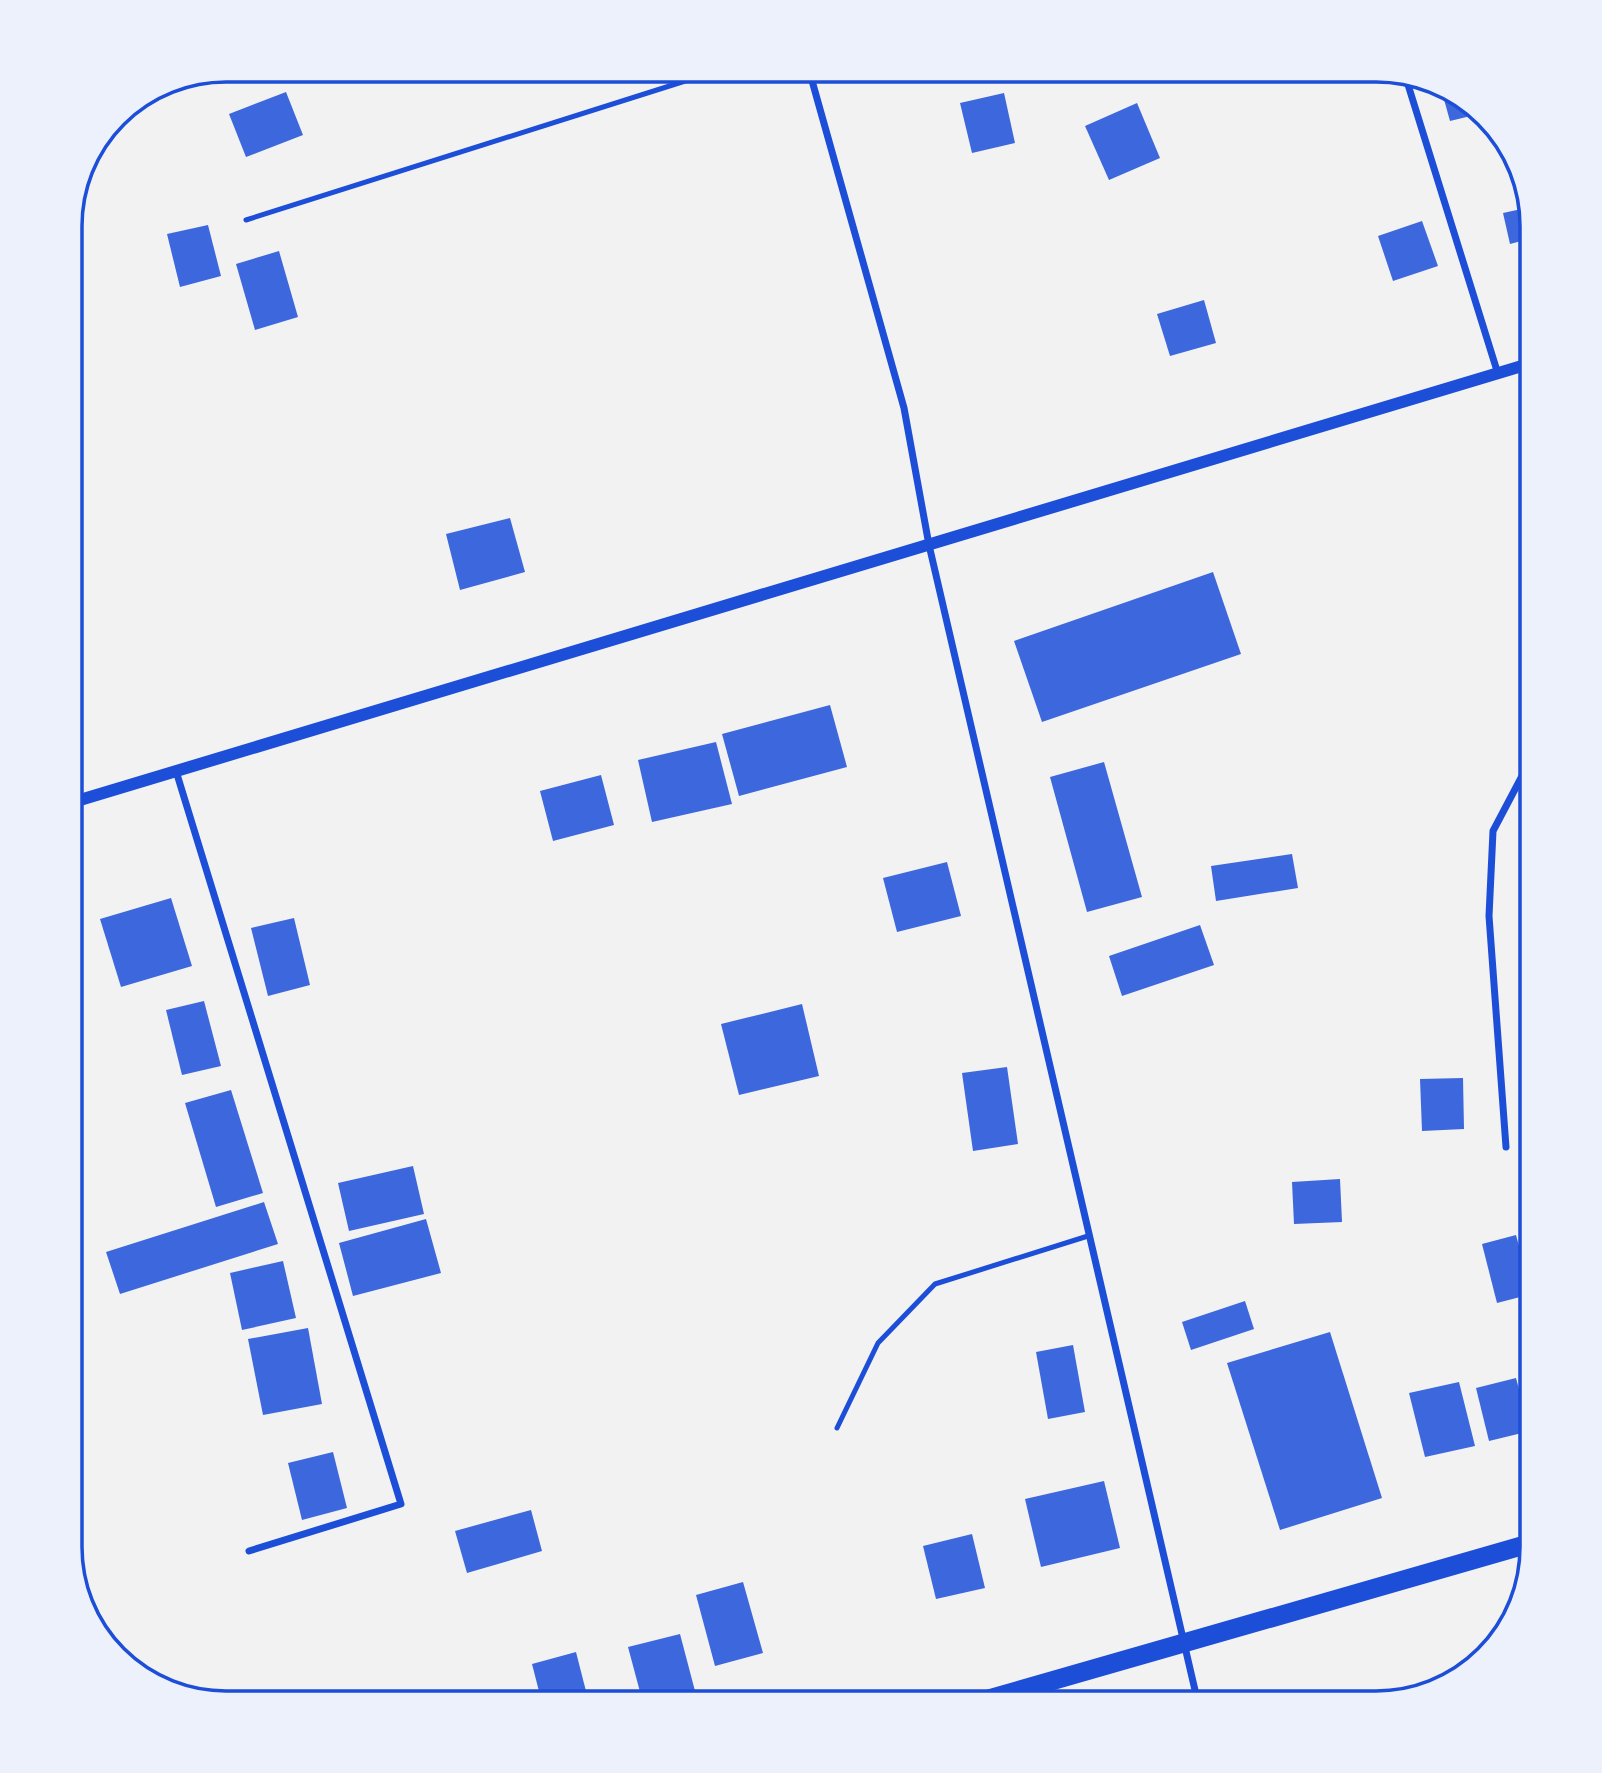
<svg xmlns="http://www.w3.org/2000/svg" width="1602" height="1773" font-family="'Roboto Serif',serif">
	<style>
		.building { fill: #3d67dc }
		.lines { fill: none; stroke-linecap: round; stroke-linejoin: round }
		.service { stroke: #1d4ed8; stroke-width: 5 }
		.minor { stroke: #1d4ed8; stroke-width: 7 }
		.tertiary { stroke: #1d4ed8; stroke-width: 12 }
		.trunk { stroke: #1d4ed8; stroke-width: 19 }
		.rim { fill: none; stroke: #1d4ed8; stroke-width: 3.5 }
	</style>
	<rect width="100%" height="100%" fill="#f2f2f2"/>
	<g class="building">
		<polygon points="1192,70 1233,70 1233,71 1195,81"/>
		<polygon points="1440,85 1445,86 1479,114 1450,121"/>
		<polygon points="286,92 303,135 246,157 229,114"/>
		<polygon points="1004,93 1015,143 972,153 960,103"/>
		<polygon points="1137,103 1160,158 1109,180 1085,126"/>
		<polygon points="1526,208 1532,226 1532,238 1510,244 1503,213"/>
		<polygon points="1422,221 1438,266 1393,281 1378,236"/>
		<polygon points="208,225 221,276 180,287 167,234"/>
		<polygon points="279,251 298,317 255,330 236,264"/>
		<polygon points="1204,300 1216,343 1170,356 1157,314"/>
		<polygon points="1532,481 1532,521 1531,521 1521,484"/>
		<polygon points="510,518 525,572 460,590 446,534"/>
		<polygon points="1213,572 1241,654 1042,722 1014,641"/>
		<polygon points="830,705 847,767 739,796 722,734"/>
		<polygon points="716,742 732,804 652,822 638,760"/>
		<polygon points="1104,762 1142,897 1087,912 1050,777"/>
		<polygon points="601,775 614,825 553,841 540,791"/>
		<polygon points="1292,854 1298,888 1216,901 1211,866"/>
		<polygon points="947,862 961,916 897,932 883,878"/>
		<polygon points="171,898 192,966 121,987 100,919"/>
		<polygon points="294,918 310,985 268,996 251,928"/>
		<polygon points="1200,925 1214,965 1122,996 1109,956"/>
		<polygon points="204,1001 221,1066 182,1075 166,1010"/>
		<polygon points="802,1004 819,1076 739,1095 721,1024"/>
		<polygon points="1007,1067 1018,1144 973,1151 962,1073"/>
		<polygon points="1463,1078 1464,1129 1422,1131 1420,1079"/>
		<polygon points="231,1090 263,1193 216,1207 185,1103"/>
		<polygon points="413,1166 424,1214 349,1231 338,1183"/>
		<polygon points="1340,1179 1342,1222 1294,1224 1292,1182"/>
		<polygon points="264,1202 278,1244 120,1294 106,1252"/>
		<polygon points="426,1219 441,1273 353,1296 339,1243"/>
		<polygon points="1516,1235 1532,1294 1497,1303 1482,1244"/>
		<polygon points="71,1241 83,1287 70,1291 70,1241"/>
		<polygon points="283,1261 296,1318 242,1330 230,1273"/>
		<polygon points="1245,1301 1254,1329 1191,1350 1182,1322"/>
		<polygon points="308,1328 322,1404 263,1415 248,1339"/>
		<polygon points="1330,1332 1382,1498 1280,1530 1227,1363"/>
		<polygon points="1073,1345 1085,1412 1048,1419 1036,1352"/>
		<polygon points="1516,1378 1530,1431 1489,1441 1476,1388"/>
		<polygon points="1459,1382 1475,1446 1425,1457 1409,1393"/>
		<polygon points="333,1452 347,1508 302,1520 288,1463"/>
		<polygon points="1104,1481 1120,1548 1041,1567 1025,1499"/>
		<polygon points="531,1510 542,1551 467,1573 455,1531"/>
		<polygon points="972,1534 985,1588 936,1599 923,1546"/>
		<polygon points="743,1582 763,1653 715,1666 696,1595"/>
		<polygon points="680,1634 695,1691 643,1703 628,1647"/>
		<polygon points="576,1652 589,1703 542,1703 532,1664"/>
	</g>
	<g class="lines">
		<g class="service">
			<polyline points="246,220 720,70"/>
			<polyline points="837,1428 878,1343 935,1284 1088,1236"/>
		</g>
		<g class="minor">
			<polyline points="809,70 904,408 929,545 1198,1703"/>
			<polyline points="1405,75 1498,374"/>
			<polyline points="176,771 401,1504 249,1551"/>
			<polyline points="1506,1147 1489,916 1493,831 1532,757"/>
		</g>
		<polyline class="tertiary" points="70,803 1532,363"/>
		<polyline class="trunk" points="975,1703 1532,1543"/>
	</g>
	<path d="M0 0H1602V1773H0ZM226 82H1376A144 144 0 0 1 1520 226V1547A144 144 0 0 1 1376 1691H226A144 144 0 0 1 82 1547V226A144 144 0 0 1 226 82Z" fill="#edf1fc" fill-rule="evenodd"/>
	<path class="rim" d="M226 82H1376A144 144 0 0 1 1520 226V1547A144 144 0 0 1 1376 1691H226A144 144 0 0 1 82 1547V226A144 144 0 0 1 226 82Z"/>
</svg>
